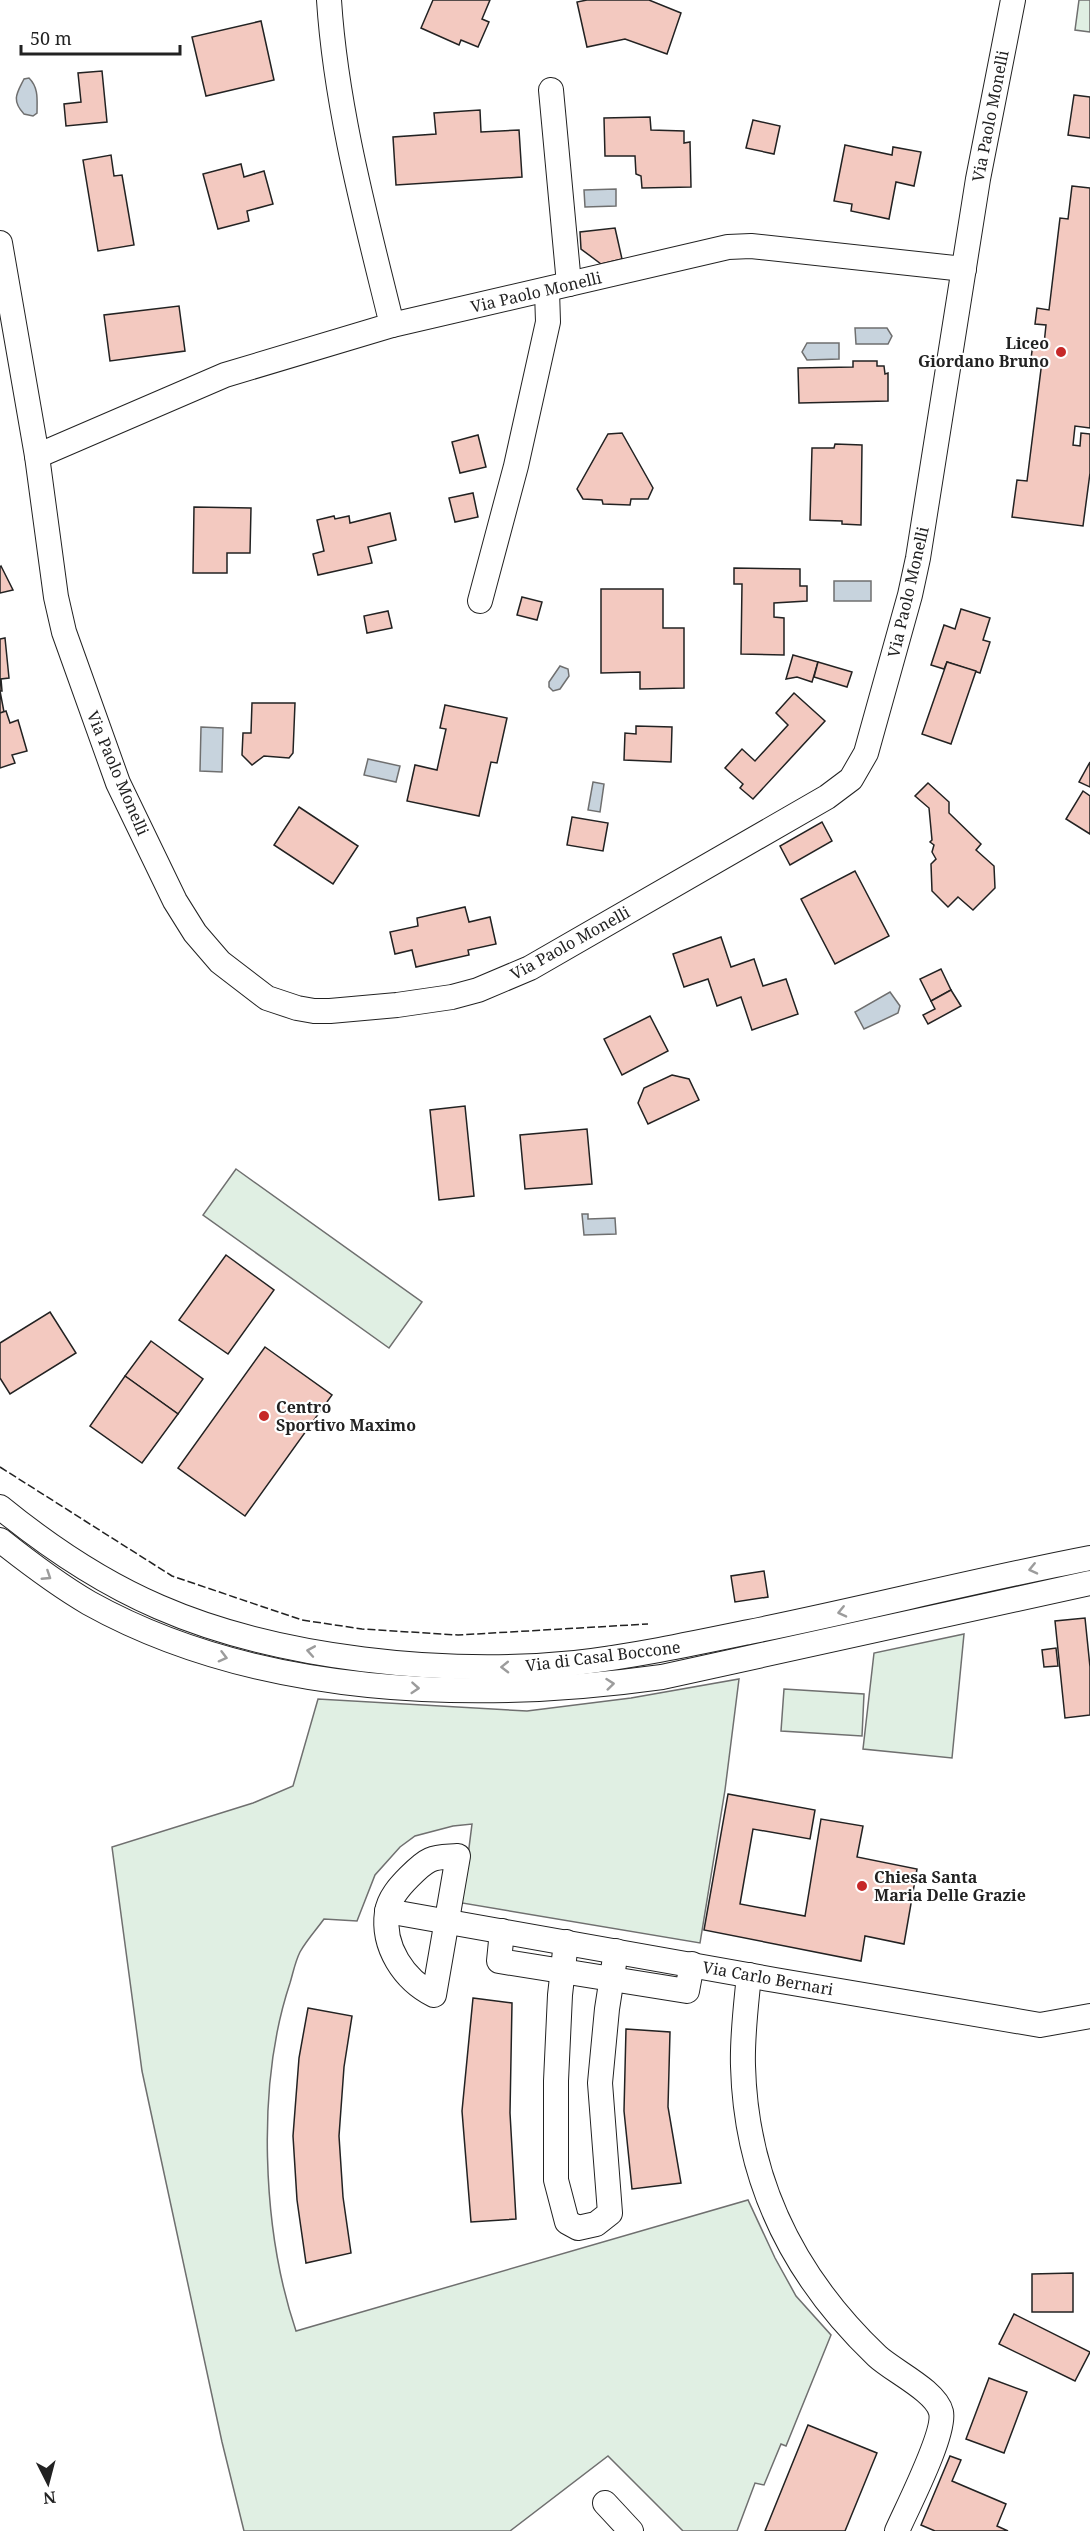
<svg xmlns="http://www.w3.org/2000/svg" width="1090" height="2531" font-family="'Noto Serif',serif">
	<style>
		.green { fill: #e0efe3; stroke: #6f6f6f; stroke-width: 1.5 }
		.water { fill: #c7d3dd; stroke: #6f6f6f; stroke-width: 1.5 }
		.building { fill: #f3c9c0; stroke: #222; stroke-width: 1.5 }
		.lines { fill: none; stroke-linecap: round; stroke-linejoin: round }
		.minor-casing { stroke: #222; stroke-width: 26 }
		.minor { stroke: #fff; stroke-width: 24 }
		.fence { stroke: #222; stroke-width: 1.5; stroke-dasharray: 8 3; stroke-linecap: butt }
		.oneway { stroke: #9c9c9c }
		.poi-dot { fill: #c62828; stroke: #fff; stroke-width: 2 }
		.labels { text-anchor: middle; dominant-baseline: central; stroke-width: 4.5; stroke-linejoin: round; paint-order: stroke }
		.street-label { font-size: 16px; fill: #222; stroke: #fff }
		.poi-label { font-size: 16px; font-weight: bold; fill: #222; stroke: #fff; text-anchor: start }
	</style>
	<rect width="100%" height="100%" fill="#fff"/>
	<g class="green">
		<polygon points="1079,0 1090,0 1090,32 1075,30"/>
		<polygon points="236,1169 422,1302 389,1348 203,1215"/>
		<polygon points="964,1634 952,1758 863,1749 874,1653"/>
		<path d="M739 1679 725 1790 700 1943 462 1903 472 1824 453 1826 415 1836 400 1847 375 1875 357 1921 324 1919C316 1930 306 1941 300 1952 295 1962 293 1973 290 1983 256 2085 262 2230 296 2331L748 2200 775 2258 796 2296 831 2335 786 2446 781 2444 764 2485 755 2483 737 2531H683L608 2456 510 2531H244L222 2442 142 2071 112 1847 253 1803 293 1786 318 1699 527 1711 631 1698Z"/>
		<polygon points="784,1689 864,1694 862,1736 781,1731"/>
	</g>
	<g class="water">
		<path d="M29 78C39 88 37 100 37 113L33 116 24 114C11 100 17 93 24 79Z"/>
		<polygon points="616,189 616,206 585,207 584,190"/>
		<polygon points="855,328 887,328 892,336 888,344 856,344"/>
		<polygon points="807,343 839,343 839,359 807,360 802,352"/>
		<rect x="834" y="581" width="37" height="20"/>
		<polygon points="560,666 568,669 569,676 560,689 553,691 549,687 549,682"/>
		<polygon points="201,727 223,728 222,772 200,771"/>
		<polygon points="368,759 400,766 396,782 364,775"/>
		<polygon points="593,782 604,784 600,812 588,810"/>
		<polygon points="890,992 900,1006 898,1013 864,1029 855,1012"/>
		<polygon points="582,1214 588,1214 588,1219 615,1218 616,1234 584,1235"/>
	</g>
	<g class="building">
		<polygon points="433,0 490,0 482,19 489,22 478,47 461,40 459,45 421,28"/>
		<polygon points="587,0 649,0 681,13 667,54 625,39 587,47 577,2"/>
		<polygon points="261,21 274,80 206,96 192,37"/>
		<polygon points="102,71 107,122 66,126 64,104 81,102 78,73"/>
		<polygon points="1074,95 1090,97 1090,138 1068,135"/>
		<polygon points="480,110 481,132 519,130 522,177 396,185 393,137 436,134 434,113"/>
		<polygon points="650,117 651,130 684,131 684,143 690,142 691,187 642,188 641,176 636,174 635,156 605,156 604,118"/>
		<polygon points="753,120 780,126 774,154 746,148"/>
		<polygon points="845,145 892,155 893,147 921,152 914,186 896,182 889,219 851,211 852,204 834,201"/>
		<polygon points="111,155 114,176 122,175 134,245 98,251 83,160"/>
		<polygon points="241,164 244,177 264,171 273,204 247,211 249,221 218,229 203,174"/>
		<polygon points="1072,186 1090,188 1090,428 1075,426 1073,445 1080,446 1081,433 1090,434 1090,473 1083,526 1012,517 1017,480 1027,481 1042,361 1031,359 1033,343 1044,344 1046,325 1035,324 1037,308 1049,310 1060,218 1068,219"/>
		<polygon points="615,228 622,259 601,264 581,249 580,232"/>
		<polygon points="179,306 185,351 110,361 104,315"/>
		<polygon points="853,361 877,361 877,366 884,366 885,374 888,373 888,401 799,403 798,368 853,367"/>
		<polygon points="622,433 653,488 648,499 631,499 630,505 603,504 602,500 583,499 577,489 608,434"/>
		<polygon points="478,435 486,467 460,473 452,442"/>
		<polygon points="835,444 862,445 861,525 842,524 842,521 810,520 812,448 834,448"/>
		<polygon points="473,493 478,517 455,522 449,498"/>
		<polygon points="194,507 251,508 250,553 227,553 227,573 193,573"/>
		<polygon points="390,513 396,540 368,547 372,563 318,575 313,554 324,551 317,520 334,516 335,519 349,516 350,523"/>
		<polygon points="1,566 13,590 0,593 0,567"/>
		<polygon points="734,568 800,569 800,586 807,586 807,601 774,603 774,617 784,618 784,655 741,654 742,584 734,584"/>
		<polygon points="601,589 663,589 663,628 684,628 684,688 640,689 640,672 601,673"/>
		<polygon points="522,597 542,602 537,620 517,615"/>
		<polygon points="961,609 990,618 983,640 990,642 980,673 947,662 944,669 931,665 944,625 955,629"/>
		<polygon points="388,611 392,628 367,633 364,616"/>
		<polygon points="5,638 9,678 1,679 2,691 0,691 0,639"/>
		<polygon points="793,655 818,662 812,682 797,677 786,679"/>
		<polygon points="818,662 852,672 847,687 814,677"/>
		<polygon points="947,662 976,671 951,744 922,734"/>
		<polygon points="0,691 4,712 0,713"/>
		<polygon points="794,693 825,721 753,799 740,788 743,784 725,768 742,749 755,761 788,725 776,713"/>
		<polygon points="252,703 295,703 293,753 289,758 264,756 252,765 242,755 243,733 251,733"/>
		<polygon points="445,705 507,718 497,763 491,762 479,816 407,801 415,765 437,770 446,729 440,728"/>
		<polygon points="6,711 10,723 18,720 27,751 12,755 15,763 0,768 0,713"/>
		<polygon points="636,726 672,727 671,762 624,760 625,733 636,734"/>
		<polygon points="1090,762 1090,787 1079,782"/>
		<polygon points="928,783 949,802 949,813 981,844 976,850 994,866 995,888 973,910 958,897 948,907 932,891 931,864 936,859 932,852 934,845 930,842 932,840 929,808 915,796"/>
		<polygon points="1083,791 1090,796 1090,834 1066,819"/>
		<polygon points="299,807 358,846 333,884 274,845"/>
		<polygon points="572,817 608,823 603,851 567,845"/>
		<polygon points="822,822 832,841 790,865 780,846"/>
		<polygon points="855,871 889,936 835,964 801,899"/>
		<polygon points="465,907 469,922 490,917 496,944 468,950 469,955 416,967 412,950 395,954 390,932 418,926 417,918"/>
		<polygon points="721,937 731,967 754,959 763,986 786,979 798,1014 752,1030 741,997 717,1006 708,979 684,987 673,954"/>
		<polygon points="941,969 951,990 931,1001 920,979"/>
		<polygon points="951,990 961,1006 928,1024 923,1015 935,1009 931,1001"/>
		<polygon points="650,1016 668,1051 622,1075 604,1039"/>
		<polygon points="672,1075 689,1079 699,1100 648,1124 638,1103 644,1088"/>
		<polygon points="465,1106 474,1196 439,1200 430,1110"/>
		<polygon points="587,1129 592,1184 525,1189 520,1135"/>
		<polygon points="226,1255 274,1290 228,1354 179,1320"/>
		<polygon points="50,1312 76,1353 10,1394 0,1378 0,1343"/>
		<polygon points="151,1341 203,1379 178,1414 125,1376"/>
		<polygon points="265,1347 332,1395 245,1516 178,1468"/>
		<polygon points="125,1376 178,1414 142,1463 90,1426"/>
		<polygon points="764,1571 768,1597 735,1602 731,1576"/>
		<polygon points="1085,1618 1090,1667 1090,1715 1065,1718 1055,1621"/>
		<polygon points="1056,1648 1058,1666 1044,1667 1042,1650"/>
		<polygon points="728,1794 815,1810 810,1839 753,1829 740,1904 805,1916 821,1819 863,1826 857,1857 917,1869 904,1944 865,1936 861,1961 704,1930"/>
		<polygon points="473,1998 512,2003 510,2113 516,2219 471,2222 462,2111"/>
		<polygon points="308,2008 352,2016 344,2067 339,2136 343,2197 351,2253 306,2263 297,2200 293,2136 299,2058"/>
		<polygon points="626,2029 670,2032 668,2107 681,2183 632,2189 624,2111"/>
		<polygon points="1073,2273 1073,2312 1032,2312 1032,2274"/>
		<polygon points="1014,2314 1090,2352 1075,2381 999,2344"/>
		<polygon points="989,2378 1027,2392 1004,2453 966,2439"/>
		<polygon points="808,2425 877,2453 845,2531 765,2531"/>
		<polygon points="950,2456 961,2460 952,2481 1006,2504 997,2526 1008,2531 935,2531 921,2525"/>
	</g>
	<g class="lines">
		<g class="minor-casing">
			<g id="minor">
				<polyline points="551,90 569,284"/>
				<polyline points="0,243 37,456 56,597 64,632 118,783 175,901 195,933 220,962 267,998 297,1008 314,1011 330,1011 397,1005 452,997 478,990 530,968 827,797 851,779 866,753 910,595 918,558 978,179 1013,0"/>
				<polyline points="392,325 728,247 751,246 964,269"/>
				<path d="M37 456 225 375 392 325C366 219 336 109 329 0"/>
				<polyline points="480,601 516,466 548,322 547,291"/>
				<path d="M0 1507C49 1547 101 1582 159 1607 278 1659 446 1676 575 1663 634 1656 691 1644 749 1632 863 1609 976 1580 1090 1558"/>
				<path d="M0 1540C29 1563 58 1585 89 1603 258 1697 475 1703 662 1677L1090 1583"/>
				<path d="M458 1856 434 1995C404 1980 382 1947 387 1912 389 1898 400 1886 409 1877 415 1871 423 1863 430 1860 439 1856 449 1857 458 1856Z"/>
				<polyline points="387,1911 775,1980 1040,2025 1090,2016"/>
				<polyline points="502,1931 499,1961 687,1991 692,1964"/>
				<polyline points="566,1942 560,1995 556,2081 556,2180 567,2222 578,2228 596,2224 610,2213 600,2083 607,2009 616,1951"/>
				<path d="M749 1975C746 2006 742 2036 743 2066 746 2181 794 2277 877 2356 893 2371 936 2391 941 2412 946 2433 907 2508 897 2531"/>
				<polyline points="605,2503 631,2531"/>
			</g>
		</g>
		<use href="#minor" class="minor"/>
		<polyline class="fence" points="0,1467 172,1576 302,1620 362,1629 458,1635 648,1624"/>
	</g>
	<defs><path id="oneway-chevron" d="M-2-3.5L2.5 0L-2 3.5" fill="none" stroke-width="1.6" stroke-linecap="round" stroke-linejoin="round" transform="scale(1.5)"/></defs>
	<g class="oneway">
		<use href="#oneway-chevron" transform="translate(1033 1569) rotate(167)"/>
		<use href="#oneway-chevron" transform="translate(47 1576) rotate(33)"/>
		<use href="#oneway-chevron" transform="translate(842 1612) rotate(167)"/>
		<use href="#oneway-chevron" transform="translate(311 1651) rotate(-170)"/>
		<use href="#oneway-chevron" transform="translate(223 1657) rotate(15)"/>
		<use href="#oneway-chevron" transform="translate(505 1667) rotate(179)"/>
		<use href="#oneway-chevron" transform="translate(610 1684) rotate(-6)"/>
		<use href="#oneway-chevron" transform="translate(415 1688) rotate(4)"/>
	</g>
	<g class="poi-dot">
		<circle cx="1061" cy="352" r="6"/>
		<circle cx="264" cy="1416" r="6"/>
		<circle cx="862" cy="1886" r="6"/>
	</g>
	<g class="labels">
		<g class="street-label">
			<text transform="translate(990 116) rotate(-79)">Via Paolo Monelli</text>
			<text transform="translate(536 292) rotate(-13)">Via Paolo Monelli</text>
			<text transform="translate(908 592) rotate(-77)">Via Paolo Monelli</text>
			<text transform="translate(118 773) rotate(67)">Via Paolo Monelli</text>
			<text transform="translate(570 943) rotate(-29)">Via Paolo Monelli</text>
			<text transform="translate(603 1656) rotate(-7)">Via di Casal Boccone</text>
			<text transform="translate(768 1978) rotate(10)">Via Carlo Bernari</text>
		</g>
		<g class="poi-label">
			<text x="1049" y="343" text-anchor="end">Liceo<tspan x="1049" dy="18">Giordano Bruno</tspan></text>
			<text x="276" y="1407">Centro<tspan x="276" dy="18">Sportivo Maximo</tspan></text>
			<text x="874" y="1877">Chiesa Santa<tspan x="874" dy="18">Maria Delle Grazie</tspan></text>
		</g>
	</g>
	<g transform="translate(48 2483) rotate(174)" stroke="#ffffff" stroke-width="4.5" paint-order="stroke">
	<path d="M0-4.5L10 22L0 15L-10 22Z" fill="#222222"/>
	<text y="-9" font-size="16" font-weight="bold" text-anchor="middle" fill="#222222">N</text>
	</g>
	<path d="M21 45v9h159v-9" fill="none" stroke="#222222" stroke-width="3"/>
	<text x="30" y="45" font-size="18" fill="#222222" stroke="#ffffff" stroke-width="4.5" paint-order="stroke">50 m</text>
</svg>
